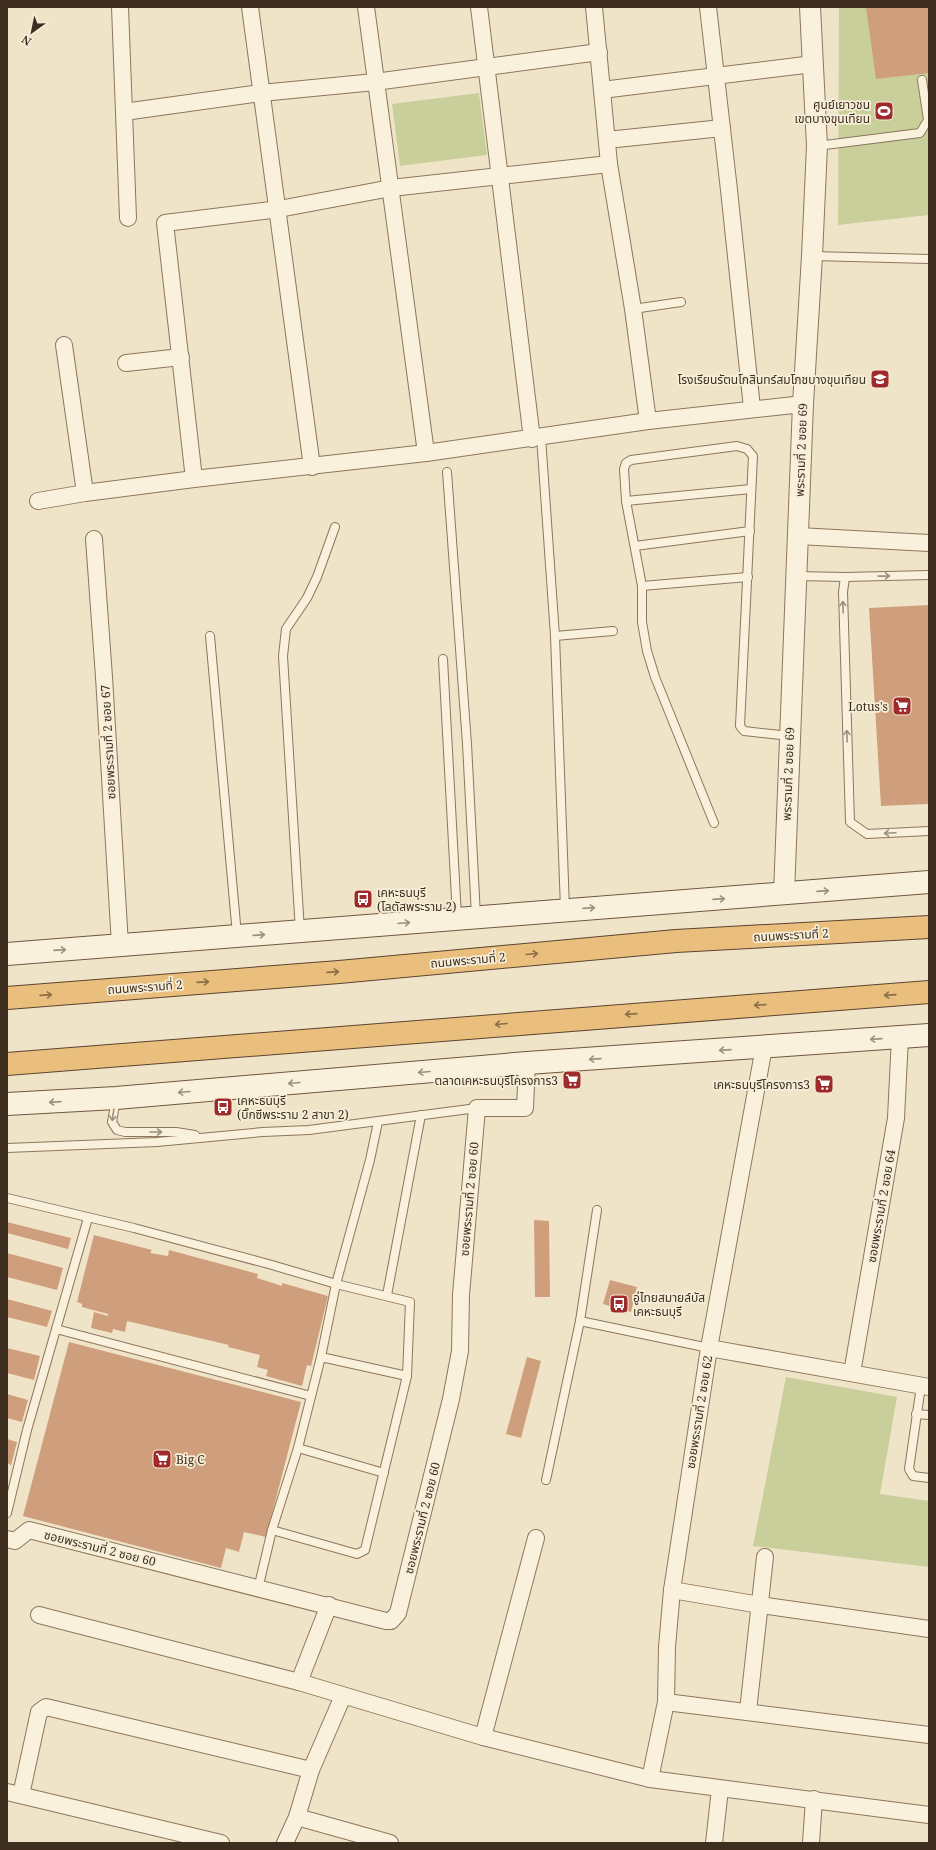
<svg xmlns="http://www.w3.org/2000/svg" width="936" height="1850" font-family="'Noto Serif','Noto Sans Thai',serif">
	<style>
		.green { fill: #c9cf9b }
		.building { fill: #cf9f7d }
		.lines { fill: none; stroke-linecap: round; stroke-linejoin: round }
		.service-casing { stroke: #8d765c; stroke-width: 10 }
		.minor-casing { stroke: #8d765c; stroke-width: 18 }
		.tertiary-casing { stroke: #8d765c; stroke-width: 22 }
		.secondary-casing { stroke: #6f573f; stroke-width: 24 }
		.trunk-casing { stroke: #5b4430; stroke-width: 24 }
		.service { stroke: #faf1dc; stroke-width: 8 }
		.minor { stroke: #faf1dc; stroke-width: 16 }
		.tertiary { stroke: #faf1dc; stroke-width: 20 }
		.secondary { stroke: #faf1dc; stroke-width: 22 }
		.trunk { stroke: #eabe7c; stroke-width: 22 }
		.oneway { stroke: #9c907e }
		.oneway2 { stroke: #8b6f49 }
		.labels { text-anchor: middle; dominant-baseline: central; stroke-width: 3.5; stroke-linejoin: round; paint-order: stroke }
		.poi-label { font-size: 12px; fill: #3d2e20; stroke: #f7eed8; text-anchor: end }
		.street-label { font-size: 12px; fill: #3d2e20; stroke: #f7eed8 }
	</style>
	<rect width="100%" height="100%" fill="#f0e4c8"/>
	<g class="green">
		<polygon points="839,7 929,7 929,215 838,225"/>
		<polygon points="479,93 487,155 400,166 392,104"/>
		<polygon points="786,1377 897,1397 880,1494 929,1501 929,1567 753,1546"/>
	</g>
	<g class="building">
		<polygon points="866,7 929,7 929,73 876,79"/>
		<polygon points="929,605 929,804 881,806 869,608"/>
		<polygon points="534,1220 549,1221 550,1297 535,1297"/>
		<polygon points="7,1222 71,1238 68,1249 7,1233"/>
		<polygon points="94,1235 152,1250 150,1253 168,1256 169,1250 258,1274 257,1278 282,1286 282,1283 328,1296 311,1366 307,1365 302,1386 266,1376 268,1370 257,1367 260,1355 228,1347 229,1345 127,1321 125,1332 113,1329 112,1333 91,1328 94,1312 108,1316 108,1314 82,1307 82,1304 77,1302"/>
		<polygon points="7,1253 63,1268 57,1290 7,1277"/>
		<polygon points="610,1280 637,1287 631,1312 603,1304"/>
		<polygon points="7,1299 52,1311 47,1327 7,1317"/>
		<polygon points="69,1342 301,1402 266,1537 244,1532 239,1552 226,1548 221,1568 23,1516"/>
		<polygon points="7,1348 40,1356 34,1380 7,1373"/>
		<polygon points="527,1357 541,1361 521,1438 506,1434"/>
		<polygon points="7,1394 28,1400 22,1422 7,1418"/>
		<polygon points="7,1439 17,1442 11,1465 7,1463"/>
	</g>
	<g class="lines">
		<g class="service-casing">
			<g id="service">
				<polyline points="817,146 920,133 928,120 922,80"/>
				<polyline points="812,256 929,259"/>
				<polyline points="633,309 681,302"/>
				<polyline points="541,437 555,636 565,909"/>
				<polyline points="447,472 467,744 476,916"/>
				<polyline points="626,501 751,489"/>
				<polyline points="635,546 750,531"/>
				<polyline points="796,576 845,577 929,575"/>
				<polyline points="845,577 843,592 850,822 867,834 929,831"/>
				<polyline points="642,586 748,577"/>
				<polyline points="210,636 237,935"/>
				<polyline points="555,636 613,631"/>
				<polyline points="443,659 457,917"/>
				<polyline points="714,823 655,677 647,651 642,622 642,586 626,501 624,469 626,463 631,460 737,446 747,449 753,456 740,726 744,731 790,736"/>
				<polyline points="300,931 283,656 286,629 307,598 317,577 335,527"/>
				<polyline points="116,1099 112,1122 117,1130 125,1132 176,1132 195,1135"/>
				<polyline points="7,1148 157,1142 263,1132 309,1130 477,1108"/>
				<polyline points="7,1198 134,1228 272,1265 336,1284 410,1302 407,1376 365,1550 357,1554 272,1530"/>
				<polyline points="387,1295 421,1115"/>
				<polyline points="580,1321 709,1348"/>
				<polyline points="56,1329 311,1396"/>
				<polyline points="321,1357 407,1376"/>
				<polyline points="921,1386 909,1469 913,1476 929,1478"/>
				<polyline points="916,1414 929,1415"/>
				<polyline points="298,1448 384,1473"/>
				<polyline points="546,1480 580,1321 597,1210"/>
				<polyline points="7,1513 27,1430 88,1218"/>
				<polyline points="258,1589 272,1530 298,1448 321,1357 336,1284 370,1160 378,1122"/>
			</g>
		</g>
		<g class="minor-casing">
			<g id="minor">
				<polyline points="120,7 128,218"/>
				<polyline points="250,7 312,467"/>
				<polyline points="366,7 426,453"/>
				<polyline points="479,7 532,439"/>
				<polyline points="594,7 609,164 633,309 648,421"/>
				<polyline points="708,7 729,190 752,408"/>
				<polyline points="602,90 813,64"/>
				<polyline points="124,112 261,93 375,82 599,52"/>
				<polyline points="607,140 722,128"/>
				<polyline points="64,345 85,493"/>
				<polyline points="126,363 181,357"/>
				<polyline points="194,479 165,223 279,209 391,188 609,164"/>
				<polyline points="38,501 85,493 194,479 426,453 648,421 803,404"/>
				<polyline points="798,536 929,543"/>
				<polyline points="94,539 104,677 120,945"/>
				<polyline points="709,1348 929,1387"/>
				<polyline points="852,1373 896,1118 900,1037"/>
				<polyline points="7,1539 15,1541 29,1530 386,1621 391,1621 398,1613 451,1399 460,1351 461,1295 477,1108 525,1108 527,1063"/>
				<polyline points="672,1590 760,1605 929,1629"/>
				<polyline points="39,1615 299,1682 483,1737 650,1779 929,1815"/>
				<polyline points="299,1682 329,1605"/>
				<polyline points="666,1702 929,1735"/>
				<polyline points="748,1711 765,1557"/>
				<polyline points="483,1737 536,1538"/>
				<polyline points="650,1779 666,1702 667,1647 672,1590 709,1348 764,1047"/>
				<polyline points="7,1792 221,1843"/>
				<polyline points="21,1795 39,1712 46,1707 311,1770"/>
				<polyline points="297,1817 390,1843"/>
				<polyline points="285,1843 297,1817 311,1770 343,1696"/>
				<polyline points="714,1843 720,1789"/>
				<polyline points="811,1843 814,1799"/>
			</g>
		</g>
		<g class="tertiary-casing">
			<polyline id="tertiary" points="784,894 803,404 812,256 817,146 810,7"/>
		</g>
		<g class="secondary-casing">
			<g id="secondary">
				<polyline points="7,954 929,882"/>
				<polyline points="7,1104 116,1098 527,1063 929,1035"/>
			</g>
		</g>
		<g class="trunk-casing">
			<g id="trunk">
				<polyline points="7,998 339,972 676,941 929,927"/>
				<polyline points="7,1064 929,992"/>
			</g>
		</g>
		<use href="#service" class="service"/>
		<use href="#minor" class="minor"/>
		<use href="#tertiary" class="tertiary"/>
		<use href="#secondary" class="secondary"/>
		<use href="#trunk" class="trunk"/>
	</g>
	<defs><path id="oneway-shaft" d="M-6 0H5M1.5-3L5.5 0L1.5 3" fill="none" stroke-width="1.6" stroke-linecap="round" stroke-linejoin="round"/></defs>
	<g class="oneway">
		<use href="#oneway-shaft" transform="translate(884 576) rotate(-1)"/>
		<use href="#oneway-shaft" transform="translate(843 607) rotate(-92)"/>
		<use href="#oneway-shaft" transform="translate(847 736) rotate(-92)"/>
		<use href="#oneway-shaft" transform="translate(890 833) rotate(177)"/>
		<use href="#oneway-shaft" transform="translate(823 891) rotate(-4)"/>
		<use href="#oneway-shaft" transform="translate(719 899) rotate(-4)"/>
		<use href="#oneway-shaft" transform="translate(589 908) rotate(-4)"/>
		<use href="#oneway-shaft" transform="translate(404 923) rotate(-5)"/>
		<use href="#oneway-shaft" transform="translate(259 935) rotate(-4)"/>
		<use href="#oneway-shaft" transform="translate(60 950) rotate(-4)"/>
		<use href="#oneway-shaft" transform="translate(876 1039) rotate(176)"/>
		<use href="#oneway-shaft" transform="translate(725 1050) rotate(176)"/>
		<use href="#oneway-shaft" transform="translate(595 1059) rotate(176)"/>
		<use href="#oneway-shaft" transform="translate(424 1072) rotate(175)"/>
		<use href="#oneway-shaft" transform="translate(294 1083) rotate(175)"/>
		<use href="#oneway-shaft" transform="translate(184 1092) rotate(175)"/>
		<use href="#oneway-shaft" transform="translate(55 1102) rotate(176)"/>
		<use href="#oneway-shaft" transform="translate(113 1115) rotate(98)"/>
		<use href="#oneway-shaft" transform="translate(156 1132)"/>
	</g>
	<g class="oneway2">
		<use href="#oneway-shaft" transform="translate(532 954) rotate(-5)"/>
		<use href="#oneway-shaft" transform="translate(333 972) rotate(-4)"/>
		<use href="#oneway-shaft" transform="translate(203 982) rotate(-4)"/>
		<use href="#oneway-shaft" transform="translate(46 995) rotate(-4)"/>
		<use href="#oneway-shaft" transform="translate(890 995) rotate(176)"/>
		<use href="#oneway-shaft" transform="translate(760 1005) rotate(176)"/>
		<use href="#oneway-shaft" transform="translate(631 1014) rotate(176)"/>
		<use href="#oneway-shaft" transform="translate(501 1024) rotate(175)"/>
	</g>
	<defs>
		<g id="stadium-square" transform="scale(1)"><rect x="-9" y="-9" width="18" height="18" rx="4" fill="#9e2a2b" stroke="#f7eed8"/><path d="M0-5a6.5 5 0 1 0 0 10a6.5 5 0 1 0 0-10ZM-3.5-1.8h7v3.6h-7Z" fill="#fff"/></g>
		<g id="school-square" transform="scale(1)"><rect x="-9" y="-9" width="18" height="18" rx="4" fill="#9e2a2b" stroke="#f7eed8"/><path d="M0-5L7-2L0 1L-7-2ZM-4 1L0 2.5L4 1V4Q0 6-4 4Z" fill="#fff"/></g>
		<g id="supermarket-square" transform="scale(1)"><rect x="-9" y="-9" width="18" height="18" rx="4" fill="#9e2a2b" stroke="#f7eed8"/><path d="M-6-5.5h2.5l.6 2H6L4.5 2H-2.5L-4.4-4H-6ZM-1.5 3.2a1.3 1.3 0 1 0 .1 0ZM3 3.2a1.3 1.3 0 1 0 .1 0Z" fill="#fff"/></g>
		<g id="bus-square" transform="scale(1)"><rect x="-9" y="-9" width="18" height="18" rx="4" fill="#9e2a2b" stroke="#f7eed8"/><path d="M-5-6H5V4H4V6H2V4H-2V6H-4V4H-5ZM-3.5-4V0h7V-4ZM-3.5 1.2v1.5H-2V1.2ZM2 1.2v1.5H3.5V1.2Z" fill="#fff"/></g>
	</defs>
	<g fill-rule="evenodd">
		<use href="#stadium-square" x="884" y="111"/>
		<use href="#school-square" x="880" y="379"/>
		<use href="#supermarket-square" x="902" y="706"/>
		<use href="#bus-square" x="363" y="899"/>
		<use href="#supermarket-square" x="572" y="1080"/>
		<use href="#supermarket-square" x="824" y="1084"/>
		<use href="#bus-square" x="223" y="1107"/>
		<use href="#bus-square" x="619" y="1304"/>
		<use href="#supermarket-square" x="162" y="1459"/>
	</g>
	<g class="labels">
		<g class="poi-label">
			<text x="870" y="104">ศูนย์เยาวชน<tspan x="870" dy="14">เขตบางขุนเทียน</tspan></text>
			<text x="866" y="379">โรงเรียนรัตนโกสินทร์สมโภชบางขุนเทียน</text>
			<text x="888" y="706">Lotus's</text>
			<text x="377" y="892" text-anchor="start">เคหะธนบุรี<tspan x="377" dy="14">(โลตัสพระราม 2)</tspan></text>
			<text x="558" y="1080">ตลาดเคหะธนบุรีโครงการ3</text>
			<text x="810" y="1084">เคหะธนบุรีโครงการ3</text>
			<text x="237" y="1100" text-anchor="start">เคหะธนบุรี<tspan x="237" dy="14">(บิ๊กซีพระราม 2 สาขา 2)</tspan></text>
			<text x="633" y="1297" text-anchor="start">อู่ไทยสมายล์บัส<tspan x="633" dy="14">เคหะธนบุรี</tspan></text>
			<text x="176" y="1459" text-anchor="start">Big C</text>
		</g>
		<g class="street-label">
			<text transform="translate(801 450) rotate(-88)">พระรามที่ 2 ซอย 69</text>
			<text transform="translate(108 742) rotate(-93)">ซอยพระรามที่ 2 ซอย 67</text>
			<text transform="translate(788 774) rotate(-88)">พระรามที่ 2 ซอย 69</text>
			<text transform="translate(791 935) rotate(-3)">ถนนพระรามที่ 2</text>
			<text transform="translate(468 960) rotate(-5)">ถนนพระรามที่ 2</text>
			<text transform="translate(145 987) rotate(-4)">ถนนพระรามที่ 2</text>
			<text transform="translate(469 1199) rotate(-85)">ซอยพระรามที่ 2 ซอย 60</text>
			<text transform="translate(881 1206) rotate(-80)">ซอยพระรามที่ 2 ซอย 64</text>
			<text transform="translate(699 1412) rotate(-81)">ซอยพระรามที่ 2 ซอย 62</text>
			<text transform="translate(422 1518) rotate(-76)">ซอยพระรามที่ 2 ซอย 60</text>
			<text transform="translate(100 1548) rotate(14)">ซอยพระรามที่ 2 ซอย 60</text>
		</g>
	</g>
	<rect width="936" height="1850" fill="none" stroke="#3d2e20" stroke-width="16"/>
	<g transform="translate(32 32) rotate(213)" stroke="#f7eed8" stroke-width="3" paint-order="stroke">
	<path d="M0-3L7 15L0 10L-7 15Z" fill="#3d2e20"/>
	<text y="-6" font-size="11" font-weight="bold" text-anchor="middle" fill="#3d2e20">N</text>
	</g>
</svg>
